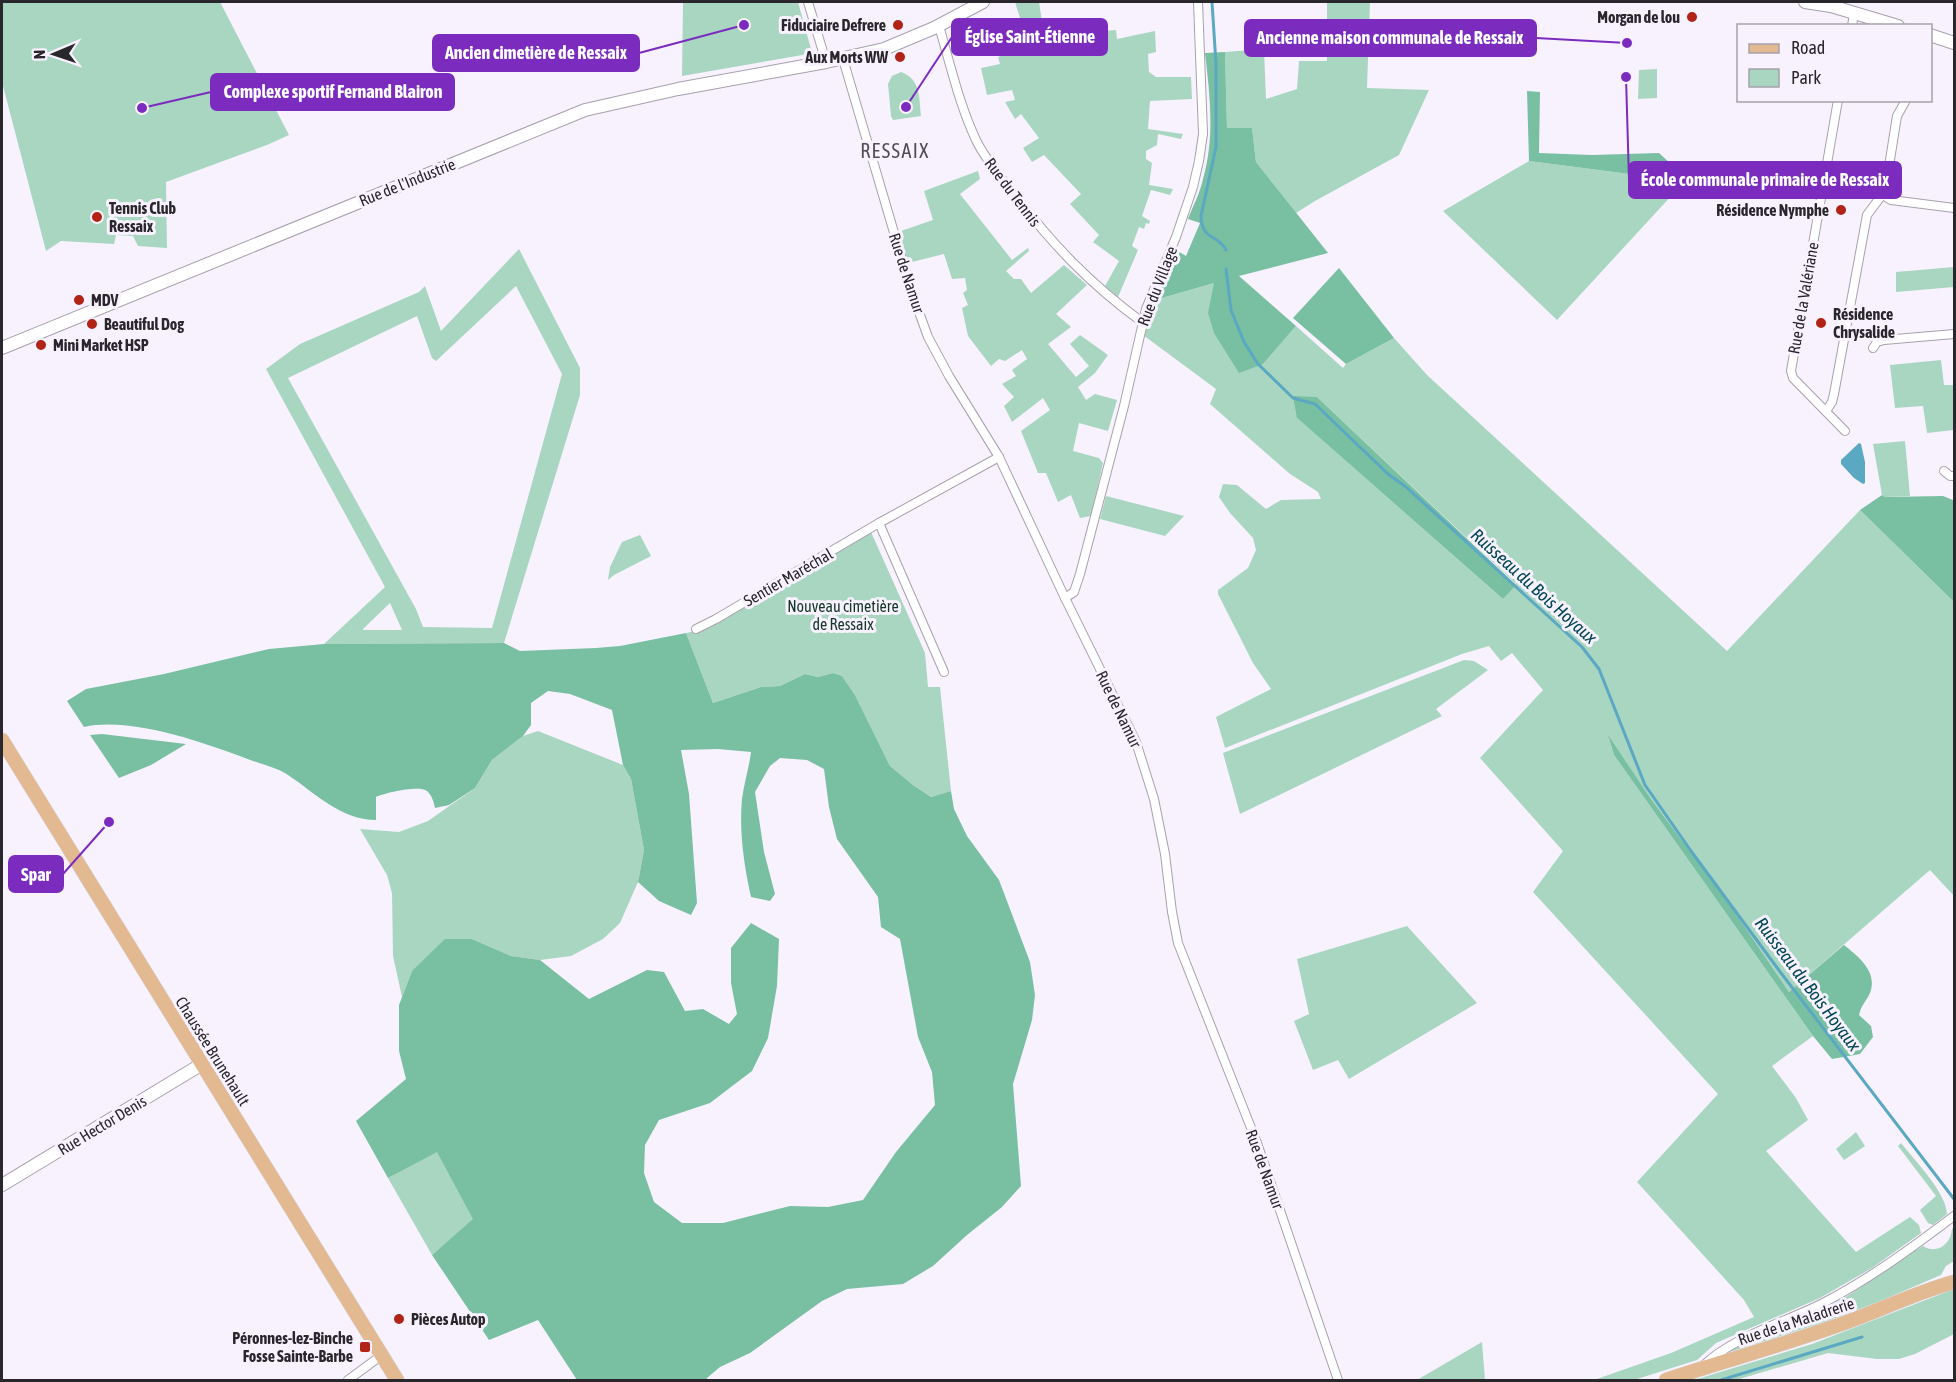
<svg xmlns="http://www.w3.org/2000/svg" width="1956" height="1382" font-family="'Asap Condensed',sans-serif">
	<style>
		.green { fill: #a9d6c1; fill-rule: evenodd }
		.forest { fill: #79bfa1 }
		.water { fill: #5ba8c2 }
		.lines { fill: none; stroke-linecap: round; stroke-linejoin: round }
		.stream { stroke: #5ba8c2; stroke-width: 3 }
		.street-casing { stroke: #a7a0ad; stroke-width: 10 }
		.secondary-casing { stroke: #a7a0ad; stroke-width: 14 }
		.primary-casing { stroke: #d4d4d5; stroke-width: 15 }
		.street { stroke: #fff; stroke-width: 8 }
		.secondary { stroke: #fff; stroke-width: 12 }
		.primary { stroke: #e3b991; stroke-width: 14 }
		.poi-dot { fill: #b12217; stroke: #f8f2fe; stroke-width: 2 }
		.labels { text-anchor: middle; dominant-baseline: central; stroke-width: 6; stroke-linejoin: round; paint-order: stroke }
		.poi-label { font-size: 16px; font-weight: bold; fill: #2a272c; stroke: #f8f2fe; text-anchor: start }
		.street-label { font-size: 16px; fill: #2a272c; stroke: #f8f2fe }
		.park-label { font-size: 16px; fill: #153629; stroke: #f8f2fe }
		.water-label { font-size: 18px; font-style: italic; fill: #004658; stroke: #f8f2fe }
		.quarter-label { font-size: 20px; letter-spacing: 1.5px; fill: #524c57; stroke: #f8f2fe }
		.leader { fill: none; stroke: #7b2cbf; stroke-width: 2 }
		.callout-dot { fill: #7b2cbf; stroke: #f8f2fe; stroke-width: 2 }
		.callout { fill: #7b2cbf; stroke: #7b2cbf; stroke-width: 2 }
		.callout-label { font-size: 18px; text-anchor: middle; font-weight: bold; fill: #fff }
	</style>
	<rect width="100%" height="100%" fill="#f8f2fe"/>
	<g class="green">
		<polygon points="2,2 220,2 289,135 267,145 166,182 167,248 138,246 133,236 116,235 114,244 61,241 46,251 2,82"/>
		<polygon points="683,2 798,2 811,49 808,54 682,76"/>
		<polygon points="1015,2 1039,2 1045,41 1081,33 1116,30 1117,39 1155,31 1156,52 1148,54 1149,72 1156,77 1191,77 1192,99 1150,101 1148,129 1183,134 1181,139 1158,134 1157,145 1146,151 1146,159 1152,163 1149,185 1173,189 1170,195 1151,190 1142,216 1150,221 1149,224 1146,223 1144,229 1139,227 1132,246 1138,250 1118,297 1105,286 1119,261 1093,242 1099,235 1070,204 1081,194 1044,155 1032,162 1023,148 1039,138 1021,114 1015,119 1005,102 1015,100 1012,90 987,95 981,68 1000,64 998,57 1029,47"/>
		<polygon points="1327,2 1370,2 1367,88 1429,90 1399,155 1315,201 1296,213 1256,162 1252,128 1227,128 1225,52 1264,49 1266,99 1297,89 1299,61 1327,61"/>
		<polygon points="1657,69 1657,98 1638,99 1639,70"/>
		<path d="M901 72C921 79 919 98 921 116L893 120 891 116 888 84 892 76Z"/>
		<polygon points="1529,161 1645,176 1673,194 1557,320 1443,211"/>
		<polygon points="978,171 980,179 960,194 1012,260 1028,248 1029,251 1006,271 1014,279 1021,279 1031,293 1064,265 1087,285 1056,314 1071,327 1048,344 1076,377 1089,366 1070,344 1080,335 1108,355 1095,373 1078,387 1086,400 1095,394 1117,400 1108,431 1079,423 1073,451 1099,458 1103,463 1091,516 1080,518 1071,495 1058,502 1046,473 1038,473 1021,431 1050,410 1043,398 1012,422 1004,406 1014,397 1002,384 1016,376 1012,370 1027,359 1022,350 1005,361 999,359 991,366 968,336 962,308 968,305 963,293 967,290 965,278 952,279 944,254 908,263 898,232 933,220 924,191"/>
		<path d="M519 249 580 368V395L504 643 324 644 385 587 266 369 300 344 419 292 425 286 441 331ZM516 286 562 374 492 628 423 627 416 609 288 378 417 316 432 358 436 361ZM390 603 402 630H363V629Z"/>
		<polygon points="1954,267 1954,287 1896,292 1896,272"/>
		<path d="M1214 283 1263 364 1296 326 1343 368 1346 364 1394 338 1427 375 1727 651 1860 510 1954 602V896L1930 870 1789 992 1730 905 1651 799 1609 738 1614 755 1813 1036 1772 1066 1796 1098 1808 1120 1766 1151 1856 1252 1910 1217 1919 1225 1921 1233 1872 1268 1820 1298 1716 1343 1697 1360 1634 1380H1594L1671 1353 1754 1317 1744 1300 1637 1182 1718 1094 1533 892 1563 851 1480 758 1543 690 1512 653 1501 661 1489 646 1462 654 1225 748 1216 717 1271 689 1253 663 1218 594V590L1248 568 1256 550 1253 538 1230 513 1219 497 1223 484 1237 485 1266 509 1281 500 1321 499 1318 492 1290 474 1210 404 1216 389 1143 335 1144 324 1155 300ZM1317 397 1516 584 1503 599 1297 418Z"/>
		<polygon points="1941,360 1944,385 1954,385 1954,430 1927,433 1923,406 1895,408 1890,365"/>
		<polygon points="1905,441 1910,496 1885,497 1882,495 1873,444"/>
		<polygon points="1106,496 1184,516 1165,536 1100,519"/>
		<polygon points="871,532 925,653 928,687 940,687 951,791 931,797 913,785 890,766 855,695 842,676 833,673 818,677 805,674 780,686 761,687 713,703 686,633 701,630"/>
		<polygon points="640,535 651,556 614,575 608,580 610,567 622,542"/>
		<polygon points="1464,660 1474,661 1488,670 1436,709 1442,716 1240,814 1223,753"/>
		<polygon points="538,731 623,765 631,779 644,850 638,882 620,923 603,939 571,956 540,960 511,956 472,939 412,971 402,997 393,956 392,893 387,875 360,829 399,832 428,821 475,788 492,760 523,736"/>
		<polygon points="1407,926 1477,1003 1349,1079 1338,1060 1313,1070 1294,1021 1309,1014 1297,959"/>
		<polygon points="1856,1132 1865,1146 1844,1160 1836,1149"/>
		<path d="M1901 1143C1915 1161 1946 1192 1947 1214L1933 1225 1928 1223 1920 1210 1936 1196 1898 1146Z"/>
		<polygon points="437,1151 474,1219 432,1255 388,1178"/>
		<path d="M1954 1227V1261L1946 1266 1941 1275 1878 1302 1822 1323 1726 1353C1763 1333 1803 1321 1839 1301 1868 1284 1894 1262 1923 1246 1937 1255 1951 1244 1952 1229Z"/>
		<polygon points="1954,1289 1954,1334 1915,1354 1899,1359 1877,1359 1828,1353 1736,1380 1694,1380 1812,1344"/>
		<polygon points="1482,1342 1485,1380 1417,1380"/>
	</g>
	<g class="forest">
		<path d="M1225 52 1227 128H1252L1256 162 1328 253 1239 276 1296 326 1263 364 1239 373 1214 333 1208 313 1214 283 1155 300 1176 250 1186 256 1200 223 1188 219C1193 206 1200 193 1203 179 1215 137 1210 96 1205 53Z"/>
		<polygon points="1527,91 1540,92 1539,153 1592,155 1659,153 1685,177 1673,194 1645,176 1529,161"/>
		<polygon points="1339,268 1394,338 1346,364 1293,318"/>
		<polygon points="1293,396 1317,397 1516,585 1503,599 1297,418"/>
		<polygon points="1882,495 1885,497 1943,496 1953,500 1954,602 1860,510"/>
		<path d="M686 633 713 703 761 687 780 686 805 674 818 677 833 673 842 676 855 695 890 766 913 785 931 797 951 791 954 809 967 836 999 880 1030 962 1035 995 1032 1020 1013 1084 1021 1186 1002 1207 967 1235 933 1266 903 1284 847 1289 822 1301 750 1353 720 1367 707 1378V1380H577L538 1320 489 1340 432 1255 473 1219 437 1152 388 1178 356 1121 406 1079 399 1051V1005L412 971 445 939H472L511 956 540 960 589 999 647 970 664 972 685 1011 703 1009 729 1024 737 1014 731 983V948L751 923 779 939 777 986 768 1038 752 1071 710 1103 659 1120 645 1145 644 1173 654 1202 682 1223H723L790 1206 828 1207 863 1200 896 1152 935 1105 932 1072 918 1037 900 939 881 927 878 897 837 839 829 807 824 769 807 760 780 758 770 766 755 792 764 852 775 894 770 901 751 897C744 866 739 831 742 799 744 783 749 768 751 752L718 749 681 750 689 794 697 903 691 915 659 901 638 882 644 850 631 779 623 765 612 710 570 694 548 691 531 703V725L523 736 492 760 475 788 449 805 435 808C434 803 432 795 427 791 419 785 385 793 376 797V820C341 820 315 793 288 775 278 768 264 765 253 761 208 744 132 716 84 727L67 701 86 689 164 674 269 649 324 644 504 643 520 651 596 648 620 646Z"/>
		<polygon points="102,734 186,744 151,765 119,778 90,735"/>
		<path d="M1608 735 1651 799 1730 905 1789 992 1844 945C1859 957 1878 972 1870 993 1866 1002 1862 1003 1859 1015L1871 1026 1873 1037 1860 1054 1832 1059 1813 1036 1614 755Z"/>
	</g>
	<polygon class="water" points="1859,443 1861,444 1865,462 1865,483 1863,484 1854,478 1841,464 1841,460"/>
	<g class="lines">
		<g class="stream">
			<path d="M1212 2 1216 64V147L1201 216C1202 241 1218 234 1226 250"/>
			<polyline points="1226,269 1231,310 1244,342 1258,364 1293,398 1315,404 1388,474 1406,487 1582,647 1599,669 1645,785 1691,851 1781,973 1954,1199"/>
			<polyline points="1721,1380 1862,1337"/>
		</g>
		<g class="street-casing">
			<g id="street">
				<polyline points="808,2 826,62"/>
				<path d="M939 26C950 63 959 104 976 140 985 159 1000 176 1013 193 1053 245 1089 283 1142 322"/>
				<polyline points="1852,26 1854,13"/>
				<polyline points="843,59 910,287 928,337 949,376 999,457 1065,598 1136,742 1154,799 1165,854 1172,912 1178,943 1257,1143 1338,1380"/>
				<polyline points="1838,100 1791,371 1793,378 1845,431"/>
				<polyline points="1883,195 1891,200 1954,208"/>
				<polyline points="1873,348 1877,342 1884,340 1954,334"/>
				<polyline points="1826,411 1832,402 1834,394 1867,215 1885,191 1897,116 1906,100"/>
				<polyline points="1944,471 1950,476 1954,476"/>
				<polyline points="879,523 944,672"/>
				<polyline points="1065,598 1074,592 1080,574 1124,406 1146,309 1176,237 1193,187 1199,161 1203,134 1198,2"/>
				<polyline points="696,629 716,619 879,523 999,457"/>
				<path d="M1703 1366C1733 1336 1787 1322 1825 1302 1871 1278 1913 1247 1954 1216"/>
				<polyline points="348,1380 382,1355"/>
			</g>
		</g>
		<g class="secondary-casing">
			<g id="secondary">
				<polyline points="1805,2 1831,6 1898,26"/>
				<polyline points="1930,35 1954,43"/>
				<polyline points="2,348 585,110 678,89 826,62 884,49 934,28 983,2"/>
				<polyline points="2,1185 202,1064"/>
			</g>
		</g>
		<g class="primary-casing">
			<g id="primary">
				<polyline points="2,740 397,1380"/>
				<path d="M1666 1380C1726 1360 1787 1344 1847 1322 1883 1309 1917 1292 1954 1282"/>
			</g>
		</g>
		<use href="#street" class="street"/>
		<use href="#secondary" class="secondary"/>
		<use href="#primary" class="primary"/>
	</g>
	<g class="poi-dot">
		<circle cx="1692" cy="17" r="6"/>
		<circle cx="898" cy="25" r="6"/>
		<circle cx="900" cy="57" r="6"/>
		<circle cx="1841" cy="210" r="6"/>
		<circle cx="97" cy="217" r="6"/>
		<circle cx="79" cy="300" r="6"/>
		<circle cx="1821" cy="323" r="6"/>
		<circle cx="92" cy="324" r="6"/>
		<circle cx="41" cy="345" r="6"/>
		<circle cx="399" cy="1319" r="6"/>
		<rect x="359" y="1341" width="12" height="12" rx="3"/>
	</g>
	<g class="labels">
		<g class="poi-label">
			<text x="1680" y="17" text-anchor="end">Morgan de lou</text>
			<text x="886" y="25" text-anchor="end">Fiduciaire Defrere</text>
			<text x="888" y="57" text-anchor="end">Aux Morts WW</text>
			<text x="109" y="208">Tennis Club<tspan x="109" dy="18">Ressaix</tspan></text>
			<text x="1829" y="210" text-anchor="end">Résidence Nymphe</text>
			<text x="91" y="300">MDV</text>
			<text x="1833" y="314">Résidence<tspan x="1833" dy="18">Chrysalide</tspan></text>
			<text x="104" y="324">Beautiful Dog</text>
			<text x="53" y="345">Mini Market HSP</text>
			<text x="411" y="1319">Pièces Autop</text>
			<text x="353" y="1338" text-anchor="end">Péronnes-lez-Binche<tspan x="353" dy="18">Fosse Sainte-Barbe</tspan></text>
		</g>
		<g class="street-label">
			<text transform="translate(407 182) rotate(-22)">Rue de l'Industrie</text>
			<text transform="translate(1013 192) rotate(53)">Rue du Tennis</text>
			<text transform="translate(907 273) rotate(72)">Rue de Namur</text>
			<text transform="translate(1157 286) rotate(-69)">Rue du Village</text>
			<text transform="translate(1803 298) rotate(-80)">Rue de la Valériane</text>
			<text transform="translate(788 577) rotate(-30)">Sentier Maréchal</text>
			<text transform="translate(1119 709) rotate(64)">Rue de Namur</text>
			<text transform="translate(213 1051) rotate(58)">Chaussée Brunehault</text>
			<text transform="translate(102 1125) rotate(-31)">Rue Hector Denis</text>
			<text transform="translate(1265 1169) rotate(70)">Rue de Namur</text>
			<text transform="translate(1796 1321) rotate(-18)">Rue de la Maladrerie</text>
		</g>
		<g class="park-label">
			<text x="843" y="606">Nouveau cimetière<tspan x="843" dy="18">de Ressaix</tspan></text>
		</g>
		<g class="water-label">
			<text transform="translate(1534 586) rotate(42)">Ruisseau du Bois Hoyaux</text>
			<text transform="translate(1808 984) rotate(53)">Ruisseau du Bois Hoyaux</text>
		</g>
		<g class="quarter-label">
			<text x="895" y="150">RESSAIX</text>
		</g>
	</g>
	<path class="leader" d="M906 107L952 37M1627 43L1536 38M744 25L639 53M142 108L211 92M1626 77L1629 180M109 822L63 874"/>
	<g class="callout-dot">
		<circle cx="906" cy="107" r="6"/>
		<circle cx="1627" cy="43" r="6"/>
		<circle cx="744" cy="25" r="6"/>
		<circle cx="142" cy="108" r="6"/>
		<circle cx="1626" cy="77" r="6"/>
		<circle cx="109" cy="822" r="6"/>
	</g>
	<g class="callout">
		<rect x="952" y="19" width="155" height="36" rx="6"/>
		<rect x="1245" y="20" width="291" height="36" rx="6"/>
		<rect x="433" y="35" width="206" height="36" rx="6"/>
		<rect x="211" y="74" width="243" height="36" rx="6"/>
		<rect x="1629" y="162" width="272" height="36" rx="6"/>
		<rect x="9" y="856" width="54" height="36" rx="6"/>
	</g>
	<g class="callout-label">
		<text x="1030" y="43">Église Saint-Étienne</text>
		<text x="1390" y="44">Ancienne maison communale de Ressaix</text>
		<text x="536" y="59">Ancien cimetière de Ressaix</text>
		<text x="333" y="98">Complexe sportif Fernand Blairon</text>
		<text x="1765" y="186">École communale primaire de Ressaix</text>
		<text x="36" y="881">Spar</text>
	</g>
	<rect width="1956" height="1382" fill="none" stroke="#2a272c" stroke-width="6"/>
	<rect x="1737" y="24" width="195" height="78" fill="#f8f2fe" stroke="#a6a1aa" stroke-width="1.5"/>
	<rect x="1749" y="44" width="30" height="9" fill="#e3b991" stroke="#a6a1aa" stroke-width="1.5"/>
	<text x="1791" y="54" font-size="18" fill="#2a272c">Road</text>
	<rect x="1749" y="69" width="30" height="18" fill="#a9d6c1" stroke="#a6a1aa" stroke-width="1.5"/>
	<text x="1791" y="84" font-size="18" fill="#2a272c">Park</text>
	<g transform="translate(54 54) rotate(268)" stroke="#f8f2fe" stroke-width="4.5" paint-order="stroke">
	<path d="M0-4.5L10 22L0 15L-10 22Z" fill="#2a272c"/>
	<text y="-9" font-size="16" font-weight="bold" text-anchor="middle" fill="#2a272c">N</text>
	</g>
</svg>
